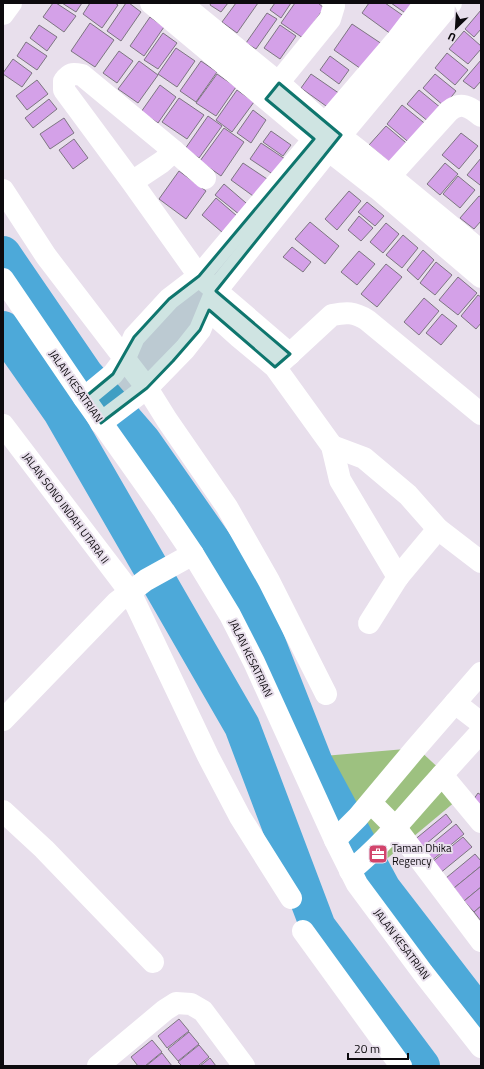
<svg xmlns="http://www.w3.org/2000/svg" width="484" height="1069" font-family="'Titillium Web',sans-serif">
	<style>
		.green { fill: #9dc180 }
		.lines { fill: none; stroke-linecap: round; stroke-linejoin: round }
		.river { stroke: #4da9d9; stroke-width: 36 }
		.building { fill: #d4a1e8; stroke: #7d7581 }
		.minor { stroke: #fff; stroke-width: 22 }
		.marked { fill: #0f766e; fill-opacity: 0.2; stroke: #0f766e; stroke-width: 3; stroke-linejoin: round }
		.labels { text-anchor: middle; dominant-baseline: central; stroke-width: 4; stroke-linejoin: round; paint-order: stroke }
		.street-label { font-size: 11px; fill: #0d0a0e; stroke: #e8dfec }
		.poi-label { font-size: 11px; fill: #0d0a0e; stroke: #e8dfec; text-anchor: start }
	</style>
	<rect width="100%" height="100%" fill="#e8dfec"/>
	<polygon class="green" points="417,748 444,773 462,796 359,882 300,758"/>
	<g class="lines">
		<g class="river">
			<polyline points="3,254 85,374 143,441 247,590 315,763 383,889 481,1016"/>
			<polyline points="3,329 61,412 242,726 318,927 422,1066"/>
		</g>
	</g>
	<g class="building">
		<polygon points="53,3 56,3 76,16 64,32 43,17"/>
		<polygon points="62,3 82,3 76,12"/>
		<polygon points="90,3 115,3 118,5 102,28 83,14"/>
		<polygon points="126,3 129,3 141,12 121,41 107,31"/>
		<polygon points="211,3 228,3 221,12 210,5"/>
		<polygon points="236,3 258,3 237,33 222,22"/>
		<polygon points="275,3 291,3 281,18 270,10"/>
		<polygon points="295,3 318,3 324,8 303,38 281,23"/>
		<polygon points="369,3 385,3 408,19 395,37 362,13"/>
		<polygon points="391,3 421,3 411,17"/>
		<polygon points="481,10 481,29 474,37 465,29"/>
		<polygon points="267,13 277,19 256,49 246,43"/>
		<polygon points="150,17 164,27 144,56 130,46"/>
		<polygon points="90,23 114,40 95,67 71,51"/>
		<polygon points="352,24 382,44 364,71 334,50"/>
		<polygon points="39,25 57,37 47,51 30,38"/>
		<polygon points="280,25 296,36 280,59 264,48"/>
		<polygon points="464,31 481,46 481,49 468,64 449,49"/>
		<polygon points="163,33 177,43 158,69 144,60"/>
		<polygon points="26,42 47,56 37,70 17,56"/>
		<polygon points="176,48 195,61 177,87 158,74"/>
		<polygon points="119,51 133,61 117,83 103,73"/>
		<polygon points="447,53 468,70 455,85 435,68"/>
		<polygon points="330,56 349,70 339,84 320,70"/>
		<polygon points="13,59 32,73 22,87 3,74 3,73"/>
		<polygon points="481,60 481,81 474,89 463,81"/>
		<polygon points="139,61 158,75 138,103 118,89"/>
		<polygon points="201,61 217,72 196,102 180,91"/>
		<polygon points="217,74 236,87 216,116 196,103"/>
		<polygon points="311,74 343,96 333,111 301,88"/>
		<polygon points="435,74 456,91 444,106 423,88"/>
		<polygon points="37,80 48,94 27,110 16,96"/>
		<polygon points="160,85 176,97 158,123 141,112"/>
		<polygon points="237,90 254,102 232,132 216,120"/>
		<polygon points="419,90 441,108 429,122 407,104"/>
		<polygon points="179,98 204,115 187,139 162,122"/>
		<polygon points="49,99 57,109 33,128 25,118"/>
		<polygon points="402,105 428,126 412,145 387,124"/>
		<polygon points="253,110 266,120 251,143 237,133"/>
		<polygon points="208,116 222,126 199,158 185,149"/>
		<polygon points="64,118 74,133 50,149 40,134"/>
		<polygon points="386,126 411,147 394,166 369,145"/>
		<polygon points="224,128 244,142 221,176 200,161"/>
		<polygon points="271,131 291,145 283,156 263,142"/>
		<polygon points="461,133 478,146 459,169 442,155"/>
		<polygon points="74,139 88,158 73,169 59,150"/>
		<polygon points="261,143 285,159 274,175 250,159"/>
		<polygon points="481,158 481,184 480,185 467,175"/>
		<polygon points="243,163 273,183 260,201 231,180"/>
		<polygon points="445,163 458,174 440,195 427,184"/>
		<polygon points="179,171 206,191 186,219 159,199"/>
		<polygon points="458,176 475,190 460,208 443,194"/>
		<polygon points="224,184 253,209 245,219 215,195"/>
		<polygon points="349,191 361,201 337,230 325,219"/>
		<polygon points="479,196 481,197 481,221 474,229 460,218"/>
		<polygon points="216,198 244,222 230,239 202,215"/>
		<polygon points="367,202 384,216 375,226 358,212"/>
		<polygon points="359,216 373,228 361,241 348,230"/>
		<polygon points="310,222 339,246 325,264 295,239"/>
		<polygon points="386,223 399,234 383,253 370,242"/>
		<polygon points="403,235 418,248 402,268 386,255"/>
		<polygon points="292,247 311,262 303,272 283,257"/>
		<polygon points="423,250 434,260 418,280 407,270"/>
		<polygon points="359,251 375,264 357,285 341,272"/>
		<polygon points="436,262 452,275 435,295 420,283"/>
		<polygon points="386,264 402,277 377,307 361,294"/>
		<polygon points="458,277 477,293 458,315 439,300"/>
		<polygon points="478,295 481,297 481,323 476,329 461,316"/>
		<polygon points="424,298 439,311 419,335 404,322"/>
		<polygon points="442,314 457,326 441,345 426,333"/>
		<polygon points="478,793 481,795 481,816 469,806"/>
		<polygon points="446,814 452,822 420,849 413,841"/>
		<polygon points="456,824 464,834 430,862 422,852"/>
		<polygon points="463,837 472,847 439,874 431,863"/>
		<polygon points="475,854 481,861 481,866 454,888 446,878"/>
		<polygon points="481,866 481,887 464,901 454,888"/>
		<polygon points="481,887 481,906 474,912 464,901"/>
		<polygon points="481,906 481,921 474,912"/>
		<polygon points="179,1019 189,1031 167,1048 158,1036"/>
		<polygon points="189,1032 199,1044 178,1061 168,1049"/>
		<polygon points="152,1040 162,1052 145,1066 138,1066 131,1057"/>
		<polygon points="199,1045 209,1057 198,1066 182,1066 178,1062"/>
		<polygon points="162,1053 172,1066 146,1066"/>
		<polygon points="210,1058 216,1066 200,1066"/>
	</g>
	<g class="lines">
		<g class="minor">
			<polyline points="151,3 314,139 378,189 481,277"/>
			<polyline points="181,3 279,83 325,124 362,153 481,251"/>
			<polyline points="3,14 11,3"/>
			<polyline points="270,93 330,19 334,6 333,3"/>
			<polyline points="174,151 205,178"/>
			<path d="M132 182 162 162 174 151 82 75C72 73 70 73 64 81V90L132 182 199 276 290 354"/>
			<path d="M380 187 449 111C461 101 470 107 481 116"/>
			<polyline points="3,190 46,256 147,388 167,420 227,507 269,581 326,694"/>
			<polyline points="3,279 84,398 164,511 193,554 230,615 254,662 335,840 357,884 423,973 481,1047"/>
			<polyline points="209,310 239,337 275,367 332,446 340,480 398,577"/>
			<path d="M279 364 332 315C347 312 354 312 367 320L481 414"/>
			<polyline points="84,398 113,374 125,358 134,337 169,299 199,276 314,139 325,124 396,41 425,3"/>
			<polyline points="101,423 147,388 185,349 200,330 216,291 341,135 451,3"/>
			<polyline points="3,425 130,592 208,756 240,817 291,898"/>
			<polyline points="332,446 364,458 408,495 438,529 481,562"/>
			<polyline points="369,623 398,577 438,529"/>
			<polyline points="455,703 481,723"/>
			<polyline points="3,720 117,602 146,580 193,554"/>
			<polyline points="442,775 481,822"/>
			<polyline points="371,803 396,828 481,941"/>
			<polyline points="3,811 44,849 153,962"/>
			<polyline points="335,840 358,817 415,749 481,673"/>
			<path d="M350 871C375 851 396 827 417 803 438 779 460 755 481 732"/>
			<polyline points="303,931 401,1066"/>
			<polyline points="98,1066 165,1010 176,1003 191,1004 203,1011 244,1066"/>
		</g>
	</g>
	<path class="marked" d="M279 83 341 135 216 291 290 354 275 367 209 310 200 330 173 361 147 388 101 423 84 398 113 374 134 337 169 299 199 276 314 139 266 99Z"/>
	<defs>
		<g id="office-square" transform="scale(1)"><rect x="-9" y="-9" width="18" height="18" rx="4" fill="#d2446b" stroke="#e8dfec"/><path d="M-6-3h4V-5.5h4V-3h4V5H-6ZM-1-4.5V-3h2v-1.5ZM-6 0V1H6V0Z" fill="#fff"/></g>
	</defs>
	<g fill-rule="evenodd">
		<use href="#office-square" x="378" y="854"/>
	</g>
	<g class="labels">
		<g class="street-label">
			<text transform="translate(76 386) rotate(55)">JALAN KESATRIAN</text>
			<text transform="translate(66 508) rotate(53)">JALAN SONO INDAH UTARA II</text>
			<text transform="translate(251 658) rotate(64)">JALAN KESATRIAN</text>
			<text transform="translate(402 944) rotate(53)">JALAN KESATRIAN</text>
		</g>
		<g class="poi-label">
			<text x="392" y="848">Taman Dhika<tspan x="392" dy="13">Regency</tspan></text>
		</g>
	</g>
	<rect width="484" height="1069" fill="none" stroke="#0d0a0e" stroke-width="8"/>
	<g transform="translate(456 28) rotate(205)" stroke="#e8dfec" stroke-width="3" paint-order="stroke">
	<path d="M0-3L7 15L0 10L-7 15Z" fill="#0d0a0e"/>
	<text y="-6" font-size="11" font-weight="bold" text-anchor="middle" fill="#0d0a0e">U</text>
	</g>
	<path d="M348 1053v6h60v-6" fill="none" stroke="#0d0a0e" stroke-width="2"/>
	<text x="354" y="1053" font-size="12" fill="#0d0a0e" stroke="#e8dfec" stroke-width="3" paint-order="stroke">20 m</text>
</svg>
